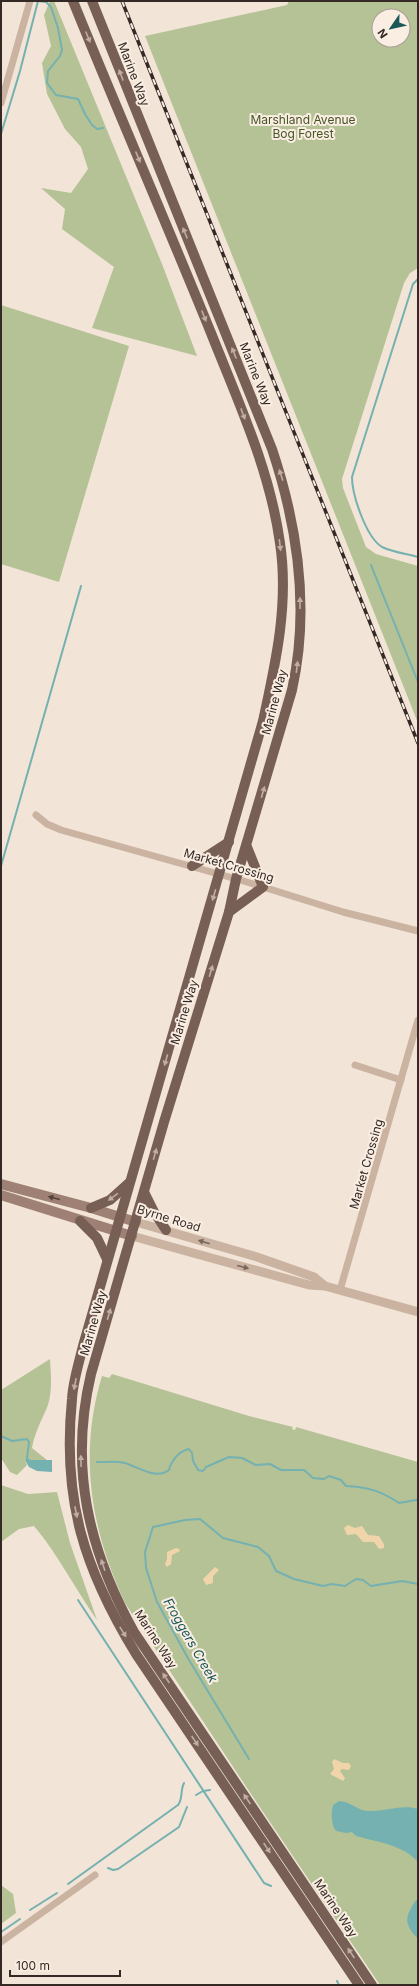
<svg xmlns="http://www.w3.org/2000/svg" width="419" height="1986" font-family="Inter,sans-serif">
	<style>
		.green { fill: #b5c296; fill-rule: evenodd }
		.sand { fill: #f0d5ab }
		.water { fill: #74b1b0 }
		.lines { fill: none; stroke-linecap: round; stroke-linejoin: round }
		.stream { stroke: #74b1b0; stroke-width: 2 }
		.minor { stroke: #cbb3a2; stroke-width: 7 }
		.tertiary { stroke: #cbb3a2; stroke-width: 9 }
		.secondary { stroke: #9e8174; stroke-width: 10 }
		.primary { stroke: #785f55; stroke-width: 10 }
		.rail-casing { stroke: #352925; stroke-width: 3.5 }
		.rail { stroke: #faeee3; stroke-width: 2; stroke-dasharray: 6; stroke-linecap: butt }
		.oneway { fill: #c0aea3 }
		.oneway2 { fill: #54433d }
		.oneway3 { fill: #78675d }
		.labels { text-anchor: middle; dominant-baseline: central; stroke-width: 4; stroke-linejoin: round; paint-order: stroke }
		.street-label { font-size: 12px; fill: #352925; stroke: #faeee3 }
		.park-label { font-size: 12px; fill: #465428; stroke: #faeee3 }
		.water-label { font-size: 13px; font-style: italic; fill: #195758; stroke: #faeee3 }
	</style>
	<rect width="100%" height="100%" fill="#f2e4d7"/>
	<g class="green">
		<polygon points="50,1 54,1 162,264 197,356 92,328 114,267 62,229 65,209 41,188 71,193 88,169 81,147 65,129 47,94 42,63 51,46 44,15"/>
		<path d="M289 1H418V268L410 273 404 283 342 479 343 488 366 547 376 554 418 566V723L145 36 287 5ZM379 16H403V40H379Z"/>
		<polygon points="1,305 129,346 59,582 1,564"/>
		<path d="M50 1359C51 1375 53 1395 46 1410 41 1421 34 1435 32 1448L47 1460H29L27 1457 25 1460 27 1465 17 1475 10 1472 1 1458V1390Z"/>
		<path d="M112 1374 249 1416 293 1427 292 1429 295 1430 296 1427 418 1462V1985H380L249 1791 125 1603C91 1530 78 1455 102 1376L109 1378Z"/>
		<path d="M1 1485 28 1494 57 1492 70 1543 97 1620C76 1590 57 1553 34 1526L19 1529 1 1542Z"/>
		<polygon points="1,1885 13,1894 16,1913 1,1924"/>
	</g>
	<g class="sand">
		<polygon points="348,1525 355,1528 362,1526 368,1535 379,1536 384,1544 384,1548 379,1549 374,1542 363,1542 356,1534 347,1535 344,1528"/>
		<polygon points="176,1548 179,1549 180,1551 172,1555 171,1564 167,1567 165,1564 167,1559 167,1552"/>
		<polygon points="215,1567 219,1570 213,1576 213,1583 206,1585 203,1579"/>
		<polygon points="334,1759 343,1763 349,1763 351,1766 349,1770 342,1769 340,1771 345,1778 343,1781 330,1774 334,1769 332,1762"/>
	</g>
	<g class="water">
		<polygon points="27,1457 30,1460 52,1460 52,1472 37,1471 29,1467 25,1460"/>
		<path d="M339 1801C350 1801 358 1811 368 1811 386 1812 401 1804 418 1809V1862C403 1845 378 1842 356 1836L352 1832 346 1833 336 1831C331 1825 331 1812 333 1805Z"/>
		<path d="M416 1900H418V1939C403 1923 405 1917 416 1900Z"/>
	</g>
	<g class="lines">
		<g class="stream">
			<polyline points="38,1 46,2 51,7 58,28 62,50 60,56 48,71 47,83 56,95 78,99 85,114 92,125 97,129 103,128"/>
			<polyline points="1,134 20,71 38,1"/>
			<path d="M418 279 413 284 352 477C352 495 366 537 382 547 392 552 407 554 418 557"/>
			<polyline points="371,565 418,682"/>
			<polyline points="1,866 81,586"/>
			<polyline points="1,1436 12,1441 27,1439 29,1442 27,1458"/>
			<path d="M97 1462C106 1462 117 1461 125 1463 138 1467 156 1480 169 1470 171 1461 179 1451 189 1449L192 1453 193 1461 198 1470 203 1471 206 1467 229 1457 242 1458 256 1465 270 1464 281 1470H304L313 1478 324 1479 329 1476 341 1480 346 1486C368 1487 381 1491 399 1503L416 1500 418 1501"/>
			<polyline points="78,1600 264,1883 271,1886"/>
			<polyline points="249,1759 189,1660 157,1602 146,1568 145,1552 153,1527 185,1520 200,1519 223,1538 258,1547 269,1556 276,1571 294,1579 323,1586 332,1584 345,1586 356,1579 363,1580 371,1586 402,1581 418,1584"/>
			<polyline points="196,1795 203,1791 210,1790"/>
			<polyline points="108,1868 113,1870 118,1869 179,1827 187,1807"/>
			<path d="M68 1884 178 1805C183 1799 180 1791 184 1783"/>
			<polyline points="30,1910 57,1893"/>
			<polyline points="1,1932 20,1919"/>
			<polyline points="337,1981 339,1985"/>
		</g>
		<g class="minor">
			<polyline points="1,103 30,1"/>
			<polyline points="36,815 47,824 61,830 247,882 343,912 418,931"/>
			<polyline points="355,1065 401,1080"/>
			<polyline points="340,1290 418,1020"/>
			<polyline points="1,1942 95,1875"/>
		</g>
		<g class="tertiary">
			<polyline points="136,1222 257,1257 314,1277 325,1286"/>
			<polyline points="132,1236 309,1285 325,1286 418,1312"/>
		</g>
		<g class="secondary">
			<polyline points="1,1184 91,1208 136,1222"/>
			<polyline points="1,1195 132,1236"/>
		</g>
		<g class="primary">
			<path d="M73 1C118 112 166 222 211 333 238 401 270 470 280 543 289 603 276 662 263 721L83 1346C79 1363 73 1381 72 1399 62 1500 84 1569 136 1654L359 1985"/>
			<path d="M92 1 272 449C298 527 310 609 292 690L236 879 229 912 164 1122 91 1374C69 1467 88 1549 134 1632L372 1985"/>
			<polyline points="192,866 229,842"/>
			<polyline points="229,912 263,887 247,847"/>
			<polyline points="144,1192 154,1212 166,1230"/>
			<polyline points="91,1208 110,1200 129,1183"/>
			<polyline points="80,1221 97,1238 107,1259"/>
		</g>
		<g class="rail-casing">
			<polyline id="rail" points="122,1 418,743"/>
		</g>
		<use href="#rail" class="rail"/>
	</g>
	<defs><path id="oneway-solid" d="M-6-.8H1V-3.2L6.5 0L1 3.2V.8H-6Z"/></defs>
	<g class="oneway">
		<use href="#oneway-solid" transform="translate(88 37) rotate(68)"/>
		<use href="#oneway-solid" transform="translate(121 75) rotate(-111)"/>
		<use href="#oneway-solid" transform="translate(138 157) rotate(67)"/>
		<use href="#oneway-solid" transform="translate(185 233) rotate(-112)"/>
		<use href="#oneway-solid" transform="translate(204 316) rotate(68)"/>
		<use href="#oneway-solid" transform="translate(234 353) rotate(-112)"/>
		<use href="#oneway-solid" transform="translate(243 414) rotate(69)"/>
		<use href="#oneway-solid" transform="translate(281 475) rotate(-108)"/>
		<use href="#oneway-solid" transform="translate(280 545) rotate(83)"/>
		<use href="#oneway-solid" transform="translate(300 603) rotate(-90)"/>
		<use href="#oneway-solid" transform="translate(297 667) rotate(-83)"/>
		<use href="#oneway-solid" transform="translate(263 792) rotate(-74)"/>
		<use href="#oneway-solid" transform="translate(214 895) rotate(106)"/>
		<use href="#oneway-solid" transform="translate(211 971) rotate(-73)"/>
		<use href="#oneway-solid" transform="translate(166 1060) rotate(106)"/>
		<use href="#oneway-solid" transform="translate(155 1154) rotate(-74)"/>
		<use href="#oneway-solid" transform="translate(113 1197) rotate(144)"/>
		<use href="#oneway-solid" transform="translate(109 1314) rotate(-74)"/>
		<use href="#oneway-solid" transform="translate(75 1384) rotate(101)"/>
		<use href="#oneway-solid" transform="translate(81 1461) rotate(-91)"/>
		<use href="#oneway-solid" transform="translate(76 1512) rotate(79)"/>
		<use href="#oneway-solid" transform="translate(103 1565) rotate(-109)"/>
		<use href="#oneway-solid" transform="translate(123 1632) rotate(58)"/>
		<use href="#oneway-solid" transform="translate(166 1678) rotate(-124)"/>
		<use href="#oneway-solid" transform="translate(195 1741) rotate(56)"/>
		<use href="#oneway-solid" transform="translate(247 1799) rotate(-124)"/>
		<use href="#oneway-solid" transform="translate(267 1848) rotate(56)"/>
		<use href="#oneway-solid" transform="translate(351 1953) rotate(-124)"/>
	</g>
	<use class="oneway2" href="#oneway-solid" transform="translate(54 1198) rotate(-165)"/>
	<g class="oneway3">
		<use href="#oneway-solid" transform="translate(204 1242) rotate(-163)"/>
		<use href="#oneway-solid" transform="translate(243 1267) rotate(15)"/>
	</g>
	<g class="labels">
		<g class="street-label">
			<text transform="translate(134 74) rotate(69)">Marine Way</text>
			<text transform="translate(256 374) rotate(68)">Marine Way</text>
			<text transform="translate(274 702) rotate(-75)">Marine Way</text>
			<text transform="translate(229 865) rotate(16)">Market Crossing</text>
			<text transform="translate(184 1012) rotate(-73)">Marine Way</text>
			<text transform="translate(366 1164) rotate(-74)">Market Crossing</text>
			<text transform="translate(169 1218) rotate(17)">Byrne Road</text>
			<text transform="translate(93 1323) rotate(-74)">Marine Way</text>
			<text transform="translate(156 1639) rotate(57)">Marine Way</text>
			<text transform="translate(336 1908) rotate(56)">Marine Way</text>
		</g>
		<g class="park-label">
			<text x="303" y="119">Marshland Avenue<tspan x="303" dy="14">Bog Forest</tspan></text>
		</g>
		<g class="water-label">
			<text transform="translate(191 1640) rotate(60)">Froggers Creek</text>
		</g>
	</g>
	<rect width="419" height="1986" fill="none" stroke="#352925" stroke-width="4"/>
	<g transform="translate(391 28) rotate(236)"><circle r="19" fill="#faeee3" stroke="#ab9f97"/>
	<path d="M0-3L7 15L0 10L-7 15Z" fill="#195758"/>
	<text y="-6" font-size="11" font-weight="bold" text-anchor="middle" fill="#352925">N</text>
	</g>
	<path d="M10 1970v6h110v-6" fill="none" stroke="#352925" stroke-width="2"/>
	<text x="16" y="1970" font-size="12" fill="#352925" stroke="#faeee3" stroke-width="3" paint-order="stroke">100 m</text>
</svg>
